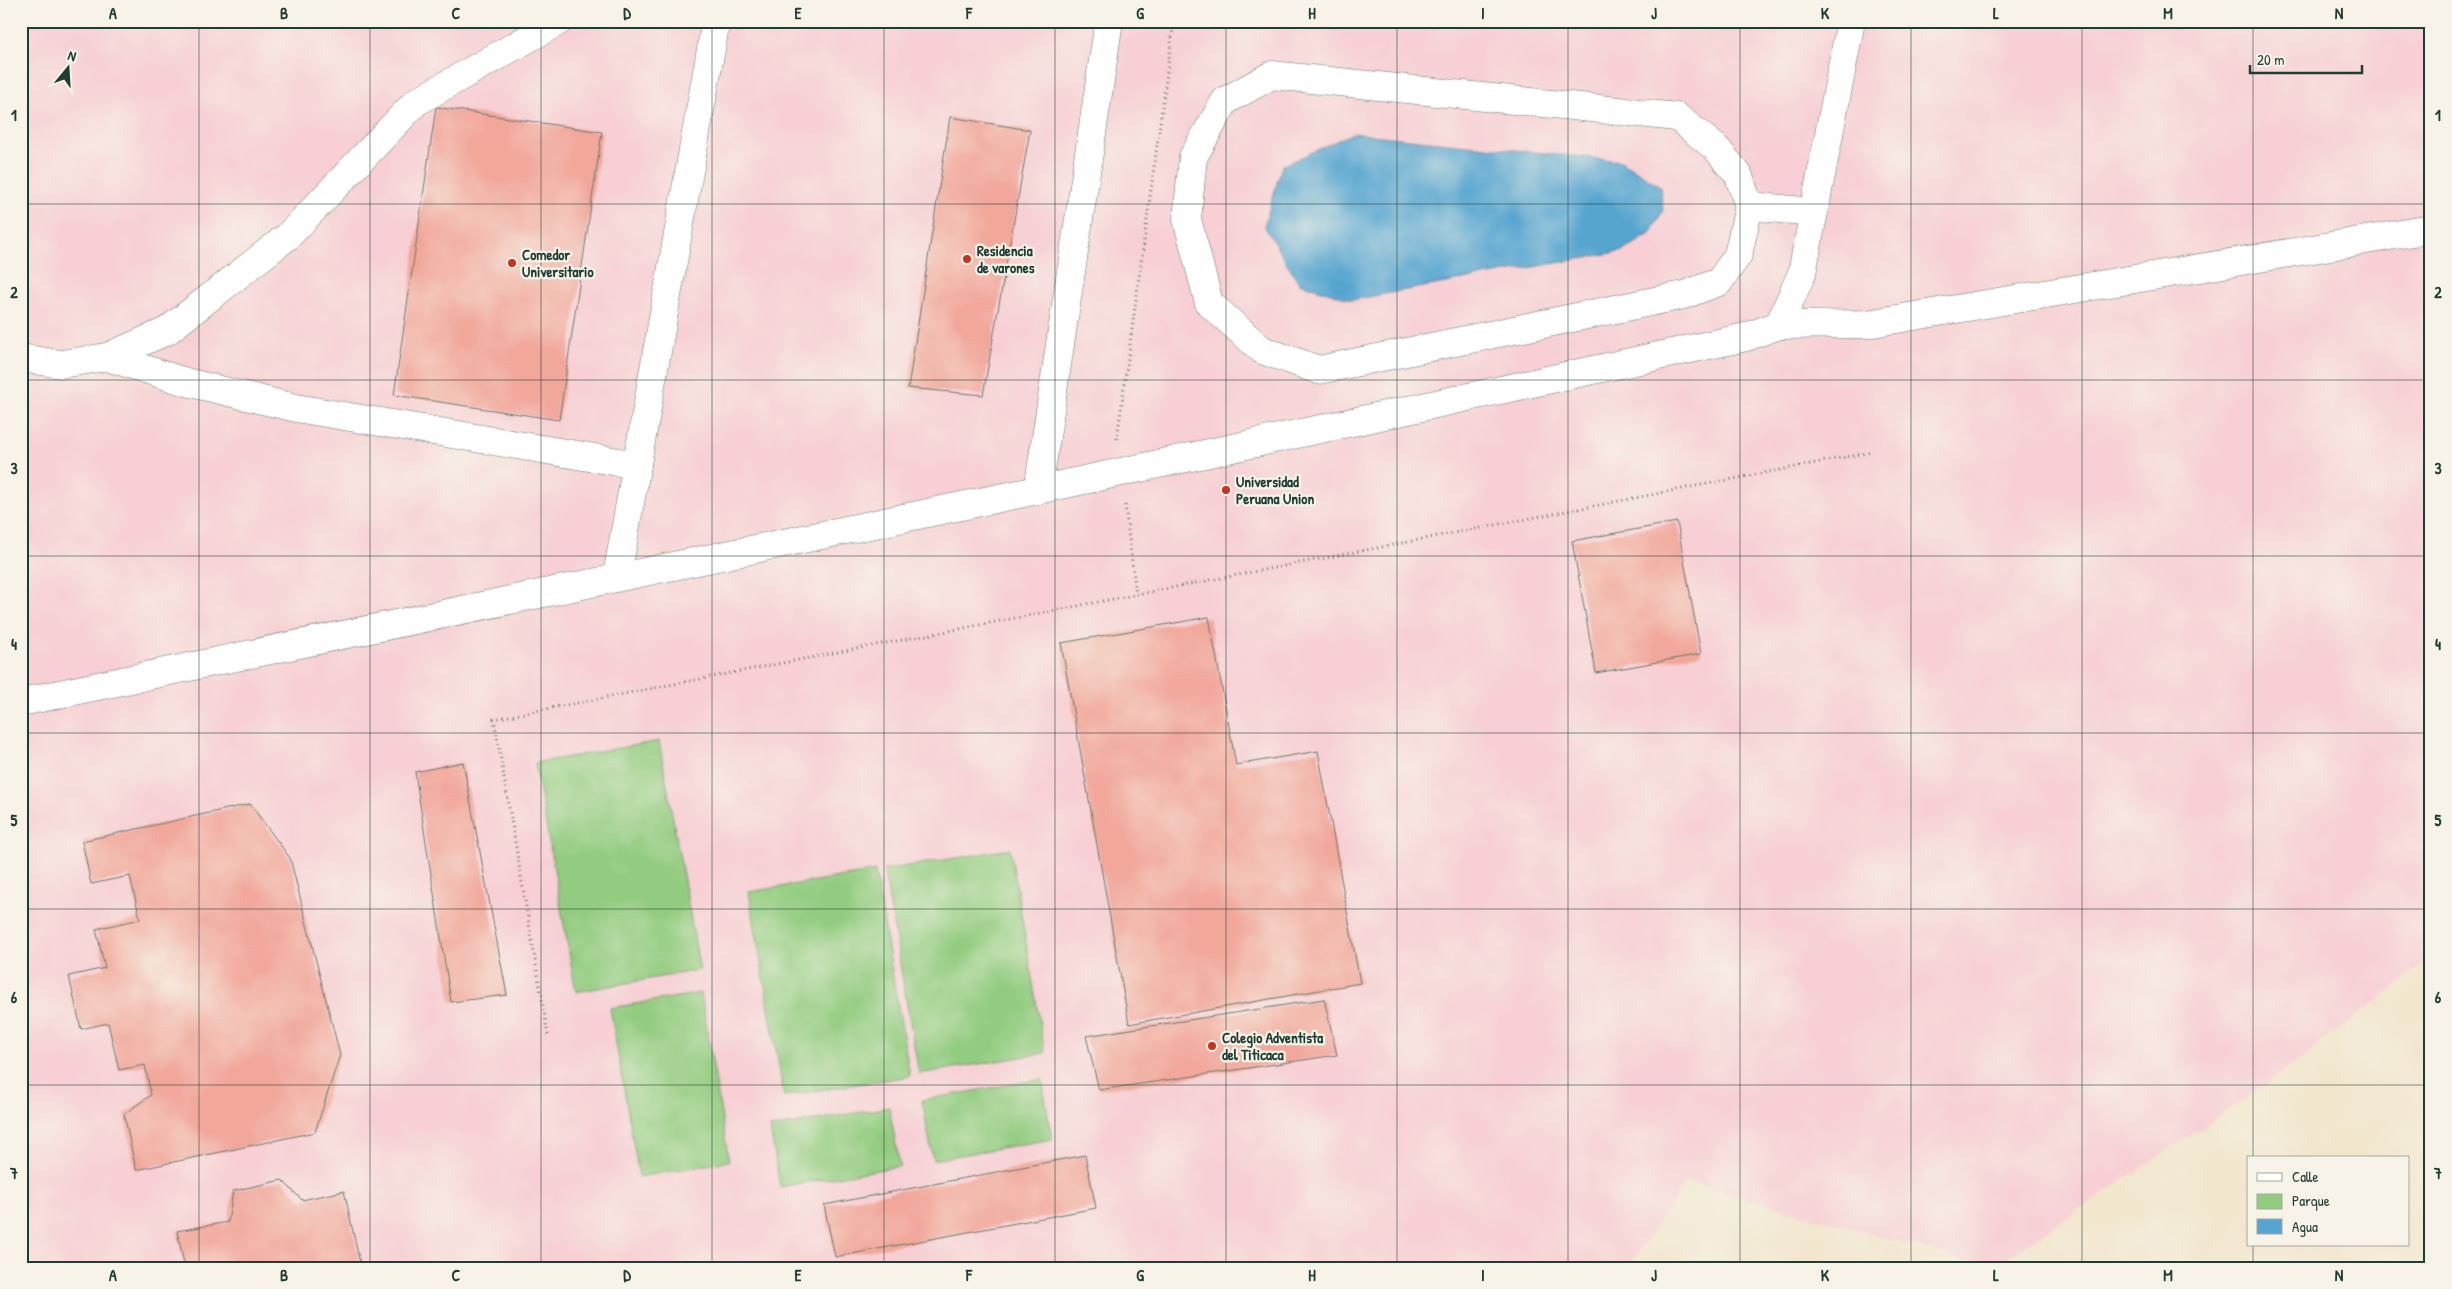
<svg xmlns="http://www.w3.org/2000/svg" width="2452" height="1289" font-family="'Patrick Hand',sans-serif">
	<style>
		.built { fill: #f7cfd4 }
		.green { fill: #93cc80; stroke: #59845a }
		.water { fill: #56a5d0; stroke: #3a7182 }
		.building { fill: #f2a79b }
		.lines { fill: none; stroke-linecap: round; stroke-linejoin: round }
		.minor-casing { stroke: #69786a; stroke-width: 29 }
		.path { stroke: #69786a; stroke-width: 3; stroke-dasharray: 1 4; stroke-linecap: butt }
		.minor { stroke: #fff; stroke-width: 28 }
		.grid { fill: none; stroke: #1f3d34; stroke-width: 1; stroke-opacity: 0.55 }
		.poi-dot { fill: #c8321e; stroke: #f7f3e8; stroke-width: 2 }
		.labels { text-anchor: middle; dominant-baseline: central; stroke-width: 4.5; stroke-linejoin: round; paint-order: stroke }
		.poi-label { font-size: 15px; font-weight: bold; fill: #1f3d34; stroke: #f7f3e8; text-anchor: start }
		.neatline { fill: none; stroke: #1f3d34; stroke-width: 2 }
		.grid-label { font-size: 16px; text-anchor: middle; font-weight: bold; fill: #1f3d34 }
	</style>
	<rect width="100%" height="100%" fill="#f7f3e8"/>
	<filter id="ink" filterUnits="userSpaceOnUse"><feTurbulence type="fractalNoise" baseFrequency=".02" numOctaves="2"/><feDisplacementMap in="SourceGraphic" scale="10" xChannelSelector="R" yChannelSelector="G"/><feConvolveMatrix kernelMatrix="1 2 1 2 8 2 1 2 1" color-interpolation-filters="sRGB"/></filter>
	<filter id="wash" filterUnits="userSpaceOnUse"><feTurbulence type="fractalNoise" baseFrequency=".0096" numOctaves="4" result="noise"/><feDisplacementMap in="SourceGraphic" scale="20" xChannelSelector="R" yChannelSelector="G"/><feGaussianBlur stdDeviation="1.12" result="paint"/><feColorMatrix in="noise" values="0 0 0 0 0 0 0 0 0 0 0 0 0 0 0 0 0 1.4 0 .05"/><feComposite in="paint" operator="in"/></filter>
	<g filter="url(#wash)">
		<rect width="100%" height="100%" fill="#f2e6cd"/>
		<polygon class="built" points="21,21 2431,21 2431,959 2267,1084 1992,1268 1687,1181 1628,1268 21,1268"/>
		<g class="green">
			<polygon points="659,741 700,970 576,992 535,763"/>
			<polygon points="1010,849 1045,1053 919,1074 884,870"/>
			<polygon points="875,871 910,1076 784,1096 749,892"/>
			<polygon points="701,993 729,1161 639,1177 610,1008"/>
			<polygon points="1042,1079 1052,1139 933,1160 922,1100"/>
			<polygon points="889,1107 900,1166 780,1187 770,1128"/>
		</g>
		<polygon class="water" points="1353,133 1621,161 1660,186 1663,210 1650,234 1623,251 1352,300 1299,283 1264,226 1282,166"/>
		<g id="blocks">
			<g class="building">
				<polygon points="436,107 602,132 559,420 394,395"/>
				<polygon points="950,117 1030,130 983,395 908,388"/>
				<polygon points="1677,522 1701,654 1596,673 1572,541"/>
				<polygon points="1209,617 1236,765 1318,751 1360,983 1129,1024 1061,643"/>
				<polygon points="463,762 507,995 451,1002 415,772"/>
				<polygon points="250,804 290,858 340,1055 315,1132 136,1170 124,1114 151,1095 145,1065 119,1070 108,1023 81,1029 69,976 105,968 96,929 140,919 130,876 91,884 82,841"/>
				<polygon points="1324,999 1337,1055 1099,1090 1086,1036"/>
				<polygon points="1085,1155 1096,1208 835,1257 824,1205"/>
				<polygon points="282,1180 302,1200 344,1191 361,1268 185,1268 177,1231 228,1222 233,1191"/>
			</g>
		</g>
	</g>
	<g filter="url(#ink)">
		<use href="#blocks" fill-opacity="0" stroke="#69786a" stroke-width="1"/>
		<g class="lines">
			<g class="minor-casing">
				<g id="minor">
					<polygon points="1272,75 1677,117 1716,148 1738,174 1749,206 1738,255 1719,282 1684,295 1319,370 1262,350 1209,303 1187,219 1193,157 1225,101"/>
					<polyline points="1749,206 1814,212"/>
					<polyline points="1779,325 1867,324 2431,229"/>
					<polyline points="107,357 186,382 296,408 637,465"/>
					<polyline points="21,358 61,364 107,357 167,331 288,236 416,102 559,21"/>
					<polyline points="1038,490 1109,21"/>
					<polyline points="617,576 716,21"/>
					<polyline points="21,702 1038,490 1746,337 1779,325 1802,273 1851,21"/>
				</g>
			</g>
			<g class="path">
				<polyline points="1117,439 1174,21"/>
				<polyline points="1125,505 1136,594"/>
				<polyline points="548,1035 494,719 1872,452"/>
			</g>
			<use href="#minor" class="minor"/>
		</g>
	</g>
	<path class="grid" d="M199 21V1268M370 21V1268M541 21V1268M712 21V1268M884 21V1268M1055 21V1268M1226 21V1268M1397 21V1268M1568 21V1268M1740 21V1268M1911 21V1268M2082 21V1268M2253 21V1158M21 204H2431M21 380H2431M21 556H2431M21 733H2431M21 909H2431M21 1085H2431M2253 1245V1268"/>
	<g class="poi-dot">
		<circle cx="967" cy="259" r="5"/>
		<circle cx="512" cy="263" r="5"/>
		<circle cx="1226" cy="490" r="5"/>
		<circle cx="1212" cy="1046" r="5"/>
	</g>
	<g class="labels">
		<g class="poi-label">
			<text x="977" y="250">Residencia<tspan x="977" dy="17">de varones</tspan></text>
			<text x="522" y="254">Comedor<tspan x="522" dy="17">Universitario</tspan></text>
			<text x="1236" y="481">Universidad<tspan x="1236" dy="17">Peruana Union</tspan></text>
			<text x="1222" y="1037">Colegio Adventista<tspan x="1222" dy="17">del Titicaca</tspan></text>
		</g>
	</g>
	<rect width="2452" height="1289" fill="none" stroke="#f7f3e8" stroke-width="55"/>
	<rect x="2247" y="1156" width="162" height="90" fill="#f7f3e8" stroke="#a1aaa0"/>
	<rect x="2257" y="1173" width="25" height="8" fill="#ffffff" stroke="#a1aaa0"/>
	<text x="2292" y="1182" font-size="15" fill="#1f3d34">Calle</text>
	<rect x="2257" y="1194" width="25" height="15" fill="#93cc80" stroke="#a1aaa0"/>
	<text x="2292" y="1206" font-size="15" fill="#1f3d34">Parque</text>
	<rect x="2257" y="1219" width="25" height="15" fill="#56a5d0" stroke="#a1aaa0"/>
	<text x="2292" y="1232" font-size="15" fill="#1f3d34">Agua</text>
	<g transform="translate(68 68) rotate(18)" stroke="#f7f3e8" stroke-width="4" paint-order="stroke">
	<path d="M0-4L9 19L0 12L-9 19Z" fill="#1f3d34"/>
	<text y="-8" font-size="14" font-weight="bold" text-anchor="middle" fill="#1f3d34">N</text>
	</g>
	<path d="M2250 65v8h112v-8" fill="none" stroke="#1f3d34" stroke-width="2.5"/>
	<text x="2257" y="65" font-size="15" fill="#1f3d34" stroke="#f7f3e8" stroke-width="4" paint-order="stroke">20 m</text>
	<rect x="28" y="28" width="2396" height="1234" class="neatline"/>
	<g class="grid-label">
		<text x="113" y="19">A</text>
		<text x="284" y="19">B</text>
		<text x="456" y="19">C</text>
		<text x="627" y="19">D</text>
		<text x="798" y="19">E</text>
		<text x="969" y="19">F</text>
		<text x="1140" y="19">G</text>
		<text x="1312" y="19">H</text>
		<text x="1483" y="19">I</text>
		<text x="1654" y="19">J</text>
		<text x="1825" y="19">K</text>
		<text x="1996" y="19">L</text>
		<text x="2168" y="19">M</text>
		<text x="2339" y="19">N</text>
		<text x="14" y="121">1</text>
		<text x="2438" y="121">1</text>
		<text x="14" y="298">2</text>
		<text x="2438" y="298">2</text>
		<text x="14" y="474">3</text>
		<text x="2438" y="474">3</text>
		<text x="14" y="650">4</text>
		<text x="2438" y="650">4</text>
		<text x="14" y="826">5</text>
		<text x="2438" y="826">5</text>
		<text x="14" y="1003">6</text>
		<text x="2438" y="1003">6</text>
		<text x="14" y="1179">7</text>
		<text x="2438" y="1179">7</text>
		<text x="113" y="1281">A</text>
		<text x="284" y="1281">B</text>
		<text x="456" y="1281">C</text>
		<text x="627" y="1281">D</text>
		<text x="798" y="1281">E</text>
		<text x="969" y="1281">F</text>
		<text x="1140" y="1281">G</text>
		<text x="1312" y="1281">H</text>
		<text x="1483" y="1281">I</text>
		<text x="1654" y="1281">J</text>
		<text x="1825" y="1281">K</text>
		<text x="1996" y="1281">L</text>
		<text x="2168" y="1281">M</text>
		<text x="2339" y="1281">N</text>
	</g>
</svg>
